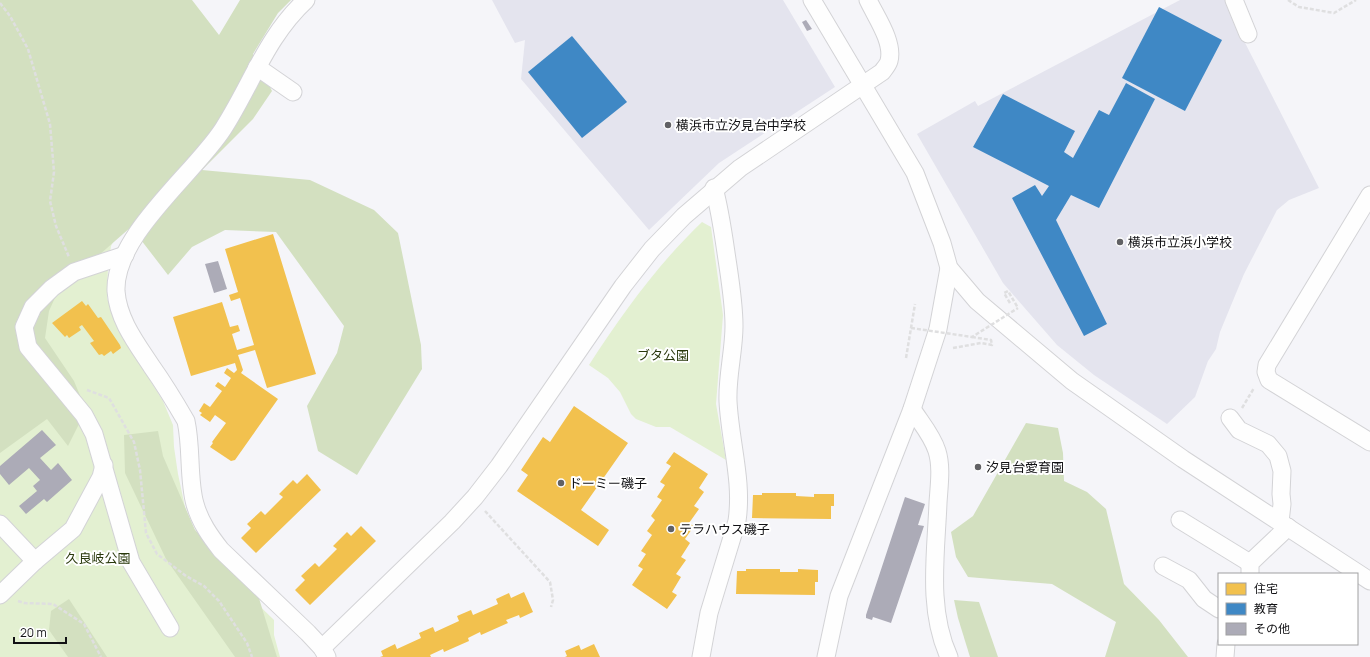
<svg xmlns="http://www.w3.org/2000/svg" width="1370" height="657" font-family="Manrope,'Noto Sans JP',sans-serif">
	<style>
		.built { fill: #e4e4ee }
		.green { fill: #e3f0d1 }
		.forest { fill: #d3e0c0 }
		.homes { fill: #f2c14e }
		.schools { fill: #3f88c5 }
		.building { fill: #acabb7 }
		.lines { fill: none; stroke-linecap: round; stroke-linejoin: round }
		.minor-casing { stroke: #d3d3d6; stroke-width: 19 }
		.path { stroke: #dfdfe0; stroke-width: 2.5; stroke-dasharray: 4 2; stroke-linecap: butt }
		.minor { stroke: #fefefe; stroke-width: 17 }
		.path-bridge { stroke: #dfdfe0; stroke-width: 2.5; stroke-dasharray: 4 2; stroke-linecap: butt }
		.poi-dot { fill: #616164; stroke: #fff; stroke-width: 1.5 }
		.labels { text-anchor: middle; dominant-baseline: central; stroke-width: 4; stroke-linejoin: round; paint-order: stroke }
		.poi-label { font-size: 13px; fill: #111114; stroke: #fff; text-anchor: start }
		.park-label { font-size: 13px; fill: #29380b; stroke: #fff }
	</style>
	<rect width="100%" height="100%" fill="#f5f5f9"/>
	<g class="built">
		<polygon points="492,0 783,0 835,87 719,163 649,230 521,79 525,40 515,43"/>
		<polygon points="1180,0 1228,0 1238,29 1319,188 1289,200 1277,210 1244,274 1220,332 1216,349 1208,361 1195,397 1167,424 1094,375 1057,345 1003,283 917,134 975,101 978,106"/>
	</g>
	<g class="green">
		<polygon points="0,0 125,218 111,246 108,266 107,298 121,333 163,401 173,425 174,447 178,474 188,521 238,585 274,620 274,635 280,657 0,657"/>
		<path d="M702 222 711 227 723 315 716 404 726 460 670 427H656L636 419 631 414 620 392 608 378 589 365C622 314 658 264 702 222Z"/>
	</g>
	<g class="forest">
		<polygon points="0,0 192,0 219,35 240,0 291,0 278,13 253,54 272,91 253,119 202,170 310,180 374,210 398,233 421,345 422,369 357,475 318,451 307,406 337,353 344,326 276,232 225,230 192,247 168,275 131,227 58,291 49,311 45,338 74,381 86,410 68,446 47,419 0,453"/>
		<polygon points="1026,423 1058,428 1063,453 1064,481 1087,492 1106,509 1124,584 1159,620 1188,657 1105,657 1116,622 1052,584 968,577 956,557 951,532 973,516"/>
		<polygon points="158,431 163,456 195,530 258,595 277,657 235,657 166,559 125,473 124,435"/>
		<polygon points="69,599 107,657 68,657 49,630 51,611"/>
		<polygon points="954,600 979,602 998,657 970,657 958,618"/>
	</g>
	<g class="homes">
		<polygon points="273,234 316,374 267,388 255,350 238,355 243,370 241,373 278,399 235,460 231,461 210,447 213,443 212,442 226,423 215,415 210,422 200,415 202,413 199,411 204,403 210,407 222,391 215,386 218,382 225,387 231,378 224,373 227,368 234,373 237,370 235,363 191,376 173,317 222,302 230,327 238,325 240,331 232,334 237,350 254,345 240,298 231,301 229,295 238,292 225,249"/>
		<polygon points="82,301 86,306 88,304 98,318 101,317 120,345 121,348 113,354 111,351 104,356 102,354 99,355 90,343 94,341 82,325 79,327 81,330 69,338 67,335 65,337 52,323"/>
		<polygon points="574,406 628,443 581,510 609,530 598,546 517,491 528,475 521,470 543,437 550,442"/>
		<polygon points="674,452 708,474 699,488 704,492 694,506 699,509 689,523 694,526 685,539 690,543 681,557 686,560 676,574 681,577 672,592 677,595 667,609 632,585 643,569 638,566 646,554 641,551 652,535 647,531 655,520 651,516 662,500 657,497 665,485 660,482 671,466 666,463"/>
		<polygon points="307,474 321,490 256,553 241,538 251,528 247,524 261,511 265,515 283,497 279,494 293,480 297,484"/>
		<polygon points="762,493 796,493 796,496 814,497 814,494 834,494 834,506 831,506 831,519 752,518 753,495 762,495"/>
		<polygon points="361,526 376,541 310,605 295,590 305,580 301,576 315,563 319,567 337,549 333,546 347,532 351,536"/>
		<polygon points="746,569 780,569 780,572 798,572 798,569 818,570 818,582 815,582 815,595 736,594 737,571 746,571"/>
		<polygon points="524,592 533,612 520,618 519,615 506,620 508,623 481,635 480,632 468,638 469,641 444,652 443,649 430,655 431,657 380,657 383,656 381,651 395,644 397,649 421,638 419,633 433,627 435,632 459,621 457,616 471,610 473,615 498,604 496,599 509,593 511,598"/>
		<polygon points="594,644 600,657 565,657 567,656 565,651 579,645 581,650"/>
	</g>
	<g class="schools">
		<polygon points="1159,7 1222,40 1185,111 1122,78"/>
		<polygon points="572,36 627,102 582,138 528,72"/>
		<polygon points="1126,83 1155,99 1099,208 1071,195 1056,220 1107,324 1084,336 1012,198 1035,185 1042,196 1049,186 973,147 1003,94 1075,131 1064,152 1073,158 1099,110 1109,115"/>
	</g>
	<g class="building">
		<polygon points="806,20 812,29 807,31 802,22"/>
		<polygon points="218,261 227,289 214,293 205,264"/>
		<polygon points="42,430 56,445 40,458 51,470 58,463 72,480 47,502 44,499 26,514 19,506 37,491 33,486 40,480 29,468 9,485 0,474 0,466"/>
		<polygon points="905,497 925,504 918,525 924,526 891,623 873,617 872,620 866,618 866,615"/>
	</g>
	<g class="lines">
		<g class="minor-casing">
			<g id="minor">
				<path d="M306 0C266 37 252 84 223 129 194 174 114 235 116 291 118 320 137 344 152 367 164 384 175 402 186 421 192 448 188 480 195 504 200 522 210 536 221 550L308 633 322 648 327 657"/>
				<polyline points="812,0 915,173 942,243 949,268 977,301 1072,381 1183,459 1370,581"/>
				<polyline points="1234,0 1248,34"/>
				<polyline points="257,67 293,92"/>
				<polyline points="1370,195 1267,365 1266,372 1269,380 1370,442"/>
				<polyline points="125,255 74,272 52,288 33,307 24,327 28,347 84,415 94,434 131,562 170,628"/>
				<path d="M912 409C921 423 932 435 937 451 942 467 939 486 938 503 936 554 927 609 949 657"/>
				<polyline points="1230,418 1239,430 1268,444 1278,456 1282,471 1281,494 1282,504 1280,522"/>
				<polyline points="1180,520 1250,563"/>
				<polyline points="0,524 35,561"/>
				<polyline points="1163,566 1189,580 1204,599 1219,609"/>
				<polyline points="1250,574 1250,563 1288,527"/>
				<polyline points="0,595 35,561 73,529 101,477 104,465"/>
				<path d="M322 648 452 522 475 497 499 466 623 286 652 249 684 216 740 168 882 72C884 69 888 65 889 61 894 42 876 17 868 0"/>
				<path d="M701 657 709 613 737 521C743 481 730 442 728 401 727 376 734 351 734 326 734 306 731 286 728 266 724 240 721 214 714 188"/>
				<polyline points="826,657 839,596 912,409 938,329 949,268"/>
				<polyline points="1225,657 1226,644"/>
			</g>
		</g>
		<g class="path">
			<polyline points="1288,0 1299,7 1334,13 1356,0"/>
			<polyline points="0,3 10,16 28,49 50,124 54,172 50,201 56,226 69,257"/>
			<polyline points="1010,303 1004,293 1008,291 1018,308"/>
			<polyline points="953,348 981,343 992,345 991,340 972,337"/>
			<polyline points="906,358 915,304"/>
			<polyline points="87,390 109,398 134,442 140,470 146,533 157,554 186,576 204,586 219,601 247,643 252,657"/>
			<polyline points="1242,408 1254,388"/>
			<polyline points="485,511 550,582 553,600 551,607"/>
			<polyline points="18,601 24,603 53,604 84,624 101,657"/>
		</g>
		<use href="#minor" class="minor"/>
		<polyline class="path-bridge" points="911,328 972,337 1018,308"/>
	</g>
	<g class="poi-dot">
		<circle cx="668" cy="125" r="4"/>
		<circle cx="1120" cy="242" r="4"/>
		<circle cx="978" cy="467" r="4"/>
		<circle cx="561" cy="483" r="4"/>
		<circle cx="671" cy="529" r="4"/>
	</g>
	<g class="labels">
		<g class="poi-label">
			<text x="676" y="125">横浜市立汐見台中学校</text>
			<text x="1128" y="242">横浜市立浜小学校</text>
			<text x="986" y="467">汐見台愛育園</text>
			<text x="569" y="483">ドーミー磯子</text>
			<text x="679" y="529">テラハウス磯子</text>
		</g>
		<g class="park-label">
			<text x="663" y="355">ブタ公園</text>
			<text x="98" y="558">久良岐公園</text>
		</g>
	</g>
	<rect x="1218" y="573" width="140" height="72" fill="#ffffff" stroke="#a0a0a1"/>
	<rect x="1226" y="583" width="20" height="12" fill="#f2c14e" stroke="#a0a0a1"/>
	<text x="1254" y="593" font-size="12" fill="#111114">住宅</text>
	<rect x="1226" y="603" width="20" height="12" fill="#3f88c5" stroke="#a0a0a1"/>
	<text x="1254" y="613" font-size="12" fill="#111114">教育</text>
	<rect x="1226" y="623" width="20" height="12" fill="#acabb7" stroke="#a0a0a1"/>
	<text x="1254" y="633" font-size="12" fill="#111114">その他</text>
	<path d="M14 637v6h52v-6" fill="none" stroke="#111114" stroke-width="2"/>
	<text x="20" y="637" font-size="12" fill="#111114" stroke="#ffffff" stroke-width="3" paint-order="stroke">20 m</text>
</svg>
